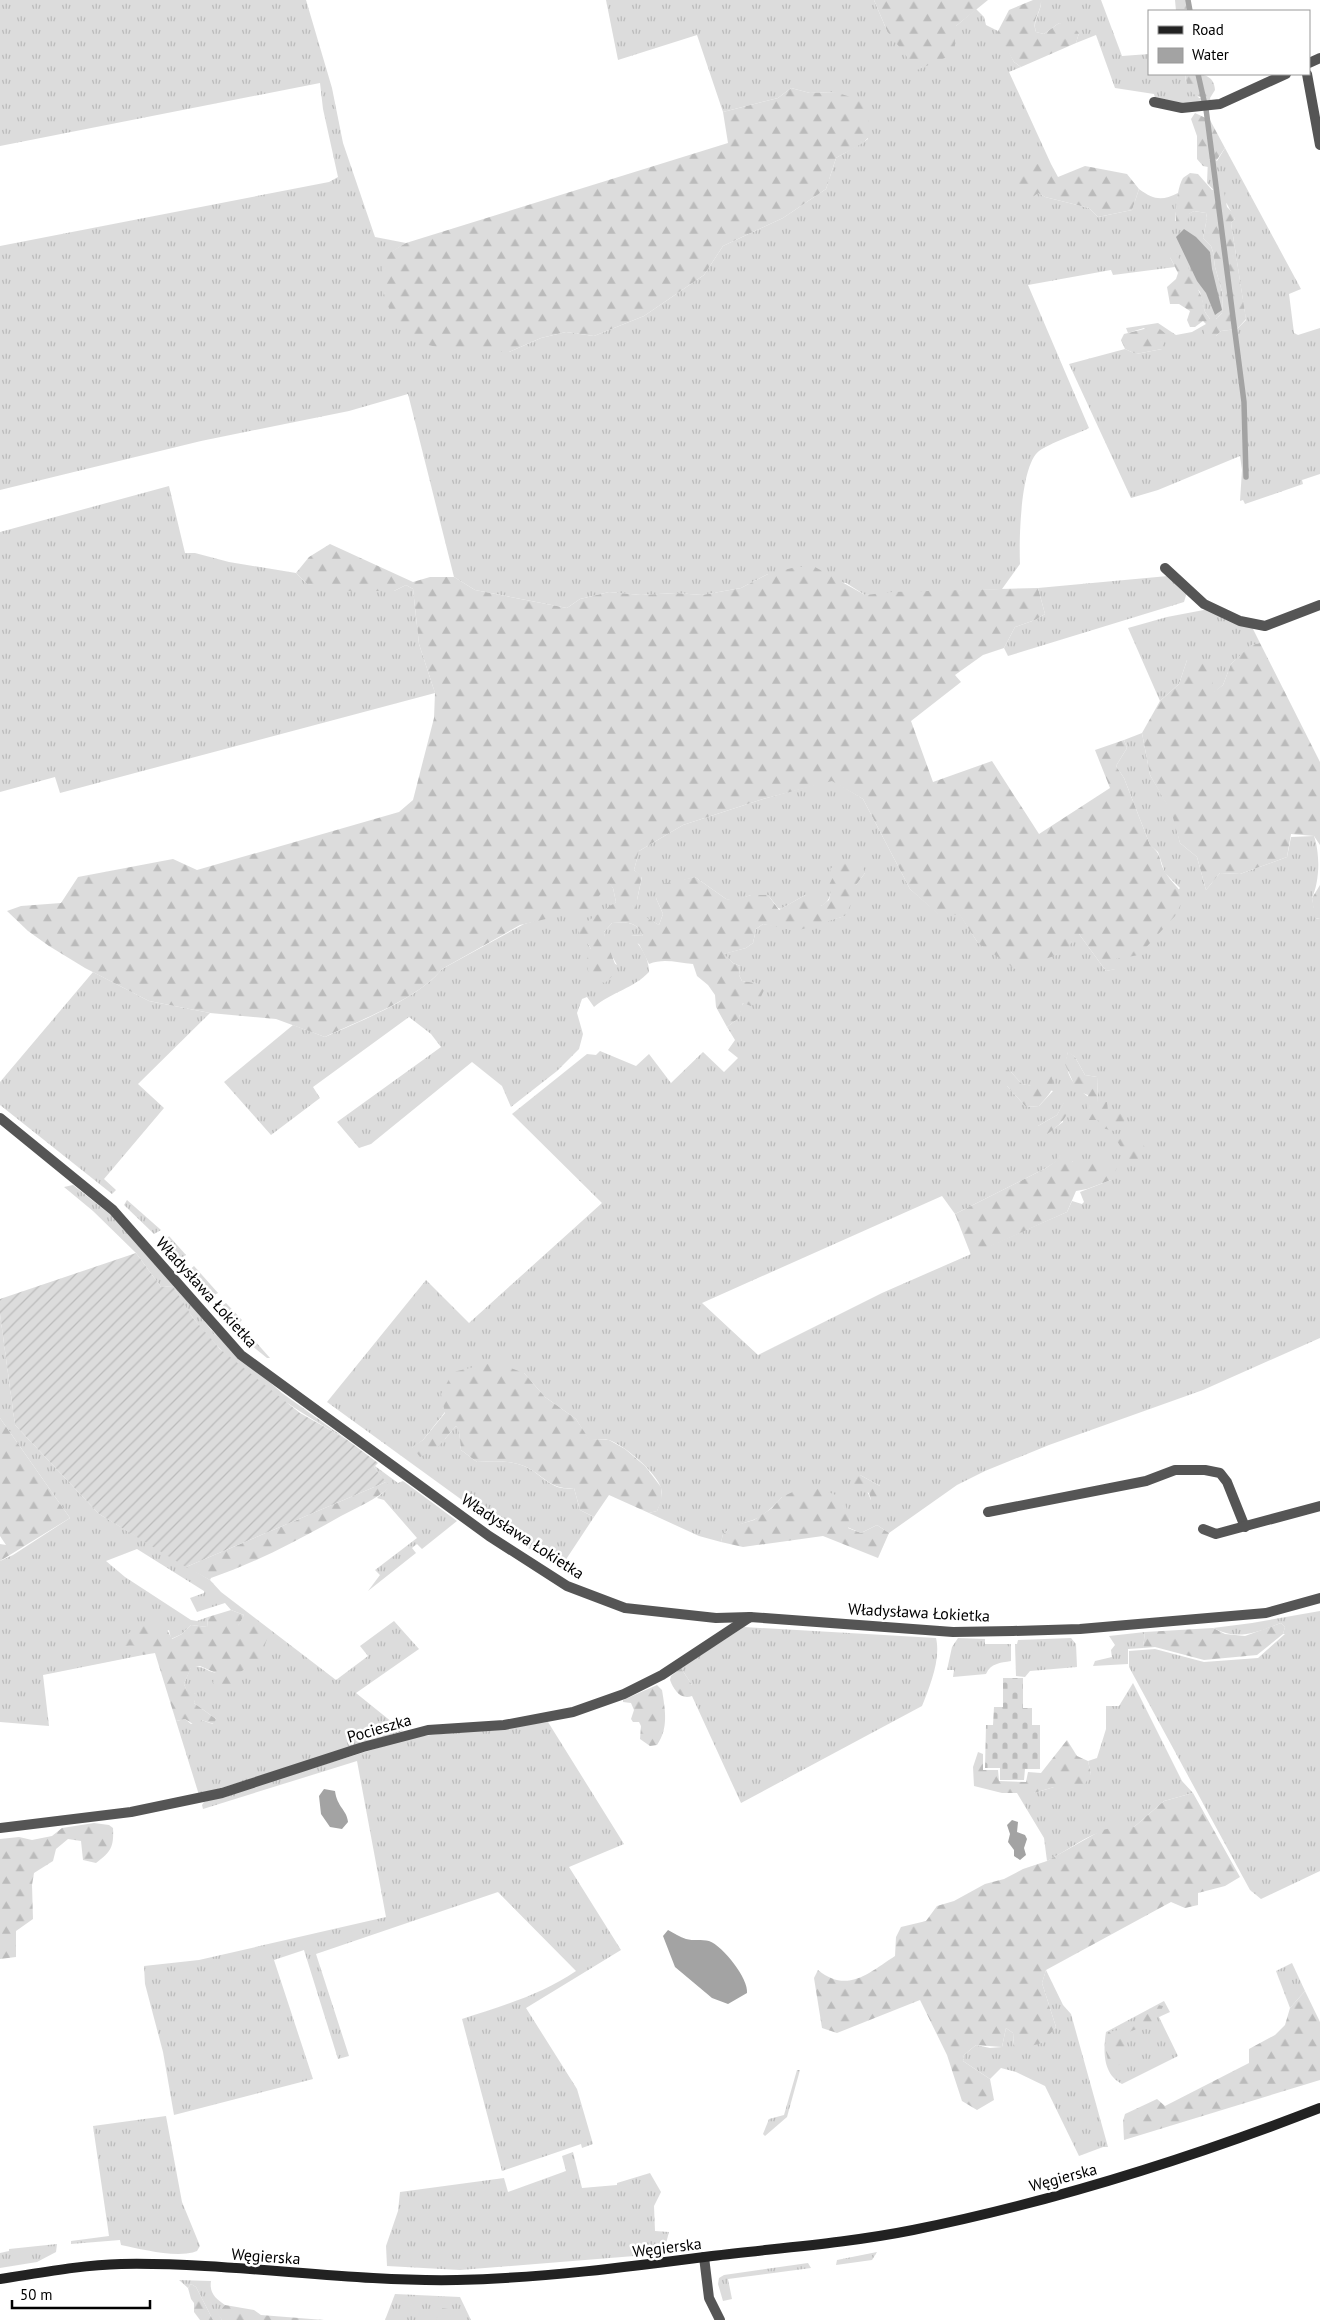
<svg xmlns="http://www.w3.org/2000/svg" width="1320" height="2320" font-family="'PT Sans',sans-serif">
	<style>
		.grass { fill: url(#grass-tufts); fill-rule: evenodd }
		.forest { fill: url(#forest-firs) }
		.cemetery { fill: url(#cemetery-stones) }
		.garden { fill: url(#garden-furrows) }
		.water { fill: #a3a3a3 }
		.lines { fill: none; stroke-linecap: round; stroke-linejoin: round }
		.stream { stroke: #a3a3a3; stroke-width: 5.5 }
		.street { stroke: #555; stroke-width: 10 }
		.secondary { stroke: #222; stroke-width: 10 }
		.labels { text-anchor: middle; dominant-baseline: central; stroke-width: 5; stroke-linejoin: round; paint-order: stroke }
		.street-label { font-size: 16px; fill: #000; stroke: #fff }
	</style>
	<defs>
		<pattern id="grass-tufts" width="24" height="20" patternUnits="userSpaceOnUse" patternTransform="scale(1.25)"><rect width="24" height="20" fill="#dcdcdc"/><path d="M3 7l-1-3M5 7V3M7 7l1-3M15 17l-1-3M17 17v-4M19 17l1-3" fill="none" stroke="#bbb"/></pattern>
		<pattern id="forest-firs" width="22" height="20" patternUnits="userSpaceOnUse" patternTransform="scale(1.25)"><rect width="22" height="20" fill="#dcdcdc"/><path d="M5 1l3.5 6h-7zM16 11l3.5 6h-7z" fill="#bbb"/></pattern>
		<pattern id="cemetery-stones" width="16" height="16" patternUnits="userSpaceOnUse" patternTransform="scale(1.25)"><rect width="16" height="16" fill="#dcdcdc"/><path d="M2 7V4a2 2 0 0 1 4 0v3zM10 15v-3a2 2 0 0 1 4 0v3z" fill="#bbb"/></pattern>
		<pattern id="garden-furrows" width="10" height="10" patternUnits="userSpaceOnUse" patternTransform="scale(1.25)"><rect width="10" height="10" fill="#dcdcdc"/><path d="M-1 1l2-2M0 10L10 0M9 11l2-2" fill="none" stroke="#bbb"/></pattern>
	</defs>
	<rect width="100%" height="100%" fill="#fff"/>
	<g class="grass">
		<path d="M0 0H306L332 88 343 143 375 237 406 243 382 258 509 352 541 338 566 332 594 336 644 316 704 275 723 246 783 218 826 189 836 158 868 139 835 92 810 93 791 88 778 98 723 112 697 35 618 60 606 0H874L887 31 956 26 976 9 984 17 986 25 998 31 1014 62 1021 67 1009 72 1051 164H1036L1038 193 1045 197 1089 208 1098 217 1132 210 1139 189C1154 200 1162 201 1178 193L1175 221 1194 211 1206 213 1207 218 1203 238 1211 246 1213 252 1215 267 1223 295 1222 313 1216 319H1210L1205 312 1200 292 1170 257 1175 267 1113 275 1111 270 1028 285 1089 428C1077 434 1050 443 1039 451 1020 466 1019 541 1020 564L1002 589 865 595 846 583 768 574 741 588 702 595 676 593 641 595 609 592 580 599 567 608 475 590 454 577 408 394 349 411 201 441 0 490V246L329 182 338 177 323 109 320 83 0 146Z"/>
		<path d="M1041 0H1101L1122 56 1149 54V74H1185L1186 82 1199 98H1210L1211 102 1177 104 1155 98 1154 94 1115 88 1096 35 1076 43 1079 33 1059 23 1044 34 1036 32C1032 19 1042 12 1041 0Z"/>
		<polygon points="1225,148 1301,289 1289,294 1294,333 1298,335 1320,328 1320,474 1302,480 1303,484 1245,504 1243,500 1240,501 1242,470 1240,456 1158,490 1131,498 1069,364 1125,349 1136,354 1162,349 1144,328 1128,333 1126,328 1158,323 1176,335 1192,332 1206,324 1216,336 1221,331 1237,329 1246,320 1231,223 1235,219 1227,204 1207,183 1208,159 1217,161"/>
		<polygon points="169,486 185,553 195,553 229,562 296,573 307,584 394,591 406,585 413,589 419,644 435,693 60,793 55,777 0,792 0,532"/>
		<polygon points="1168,576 1187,592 1184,602 1008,656 1004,648 1015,627 1035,620 1045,614 1038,588"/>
		<polygon points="1209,609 1251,625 1260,643 1252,645 1231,664 1223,685 1212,694 1187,660 1179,684 1160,701 1128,628 1167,617"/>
		<path d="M1142 733 1150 775 1173 814 1180 843 1197 857 1206 890 1220 873 1240 874 1287 857 1291 837 1314 836C1320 853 1320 881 1312 898L1316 919 1320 918V1338L1203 1390 1049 1445 985 1471 957 1485 889 1533 877 1525 861 1533 847 1527 850 1518 782 1497C774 1506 764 1516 753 1520 741 1524 733 1526 723 1534L721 1542 699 1536 649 1513 657 1511C660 1504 663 1497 661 1488 657 1473 624 1445 609 1440 603 1439 595 1440 589 1440L576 1419 545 1397 524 1373 445 1412 423 1440 412 1448 445 1439 456 1426 459 1429 461 1450 477 1462C491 1461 507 1460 521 1465 542 1472 549 1492 574 1488L580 1510 594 1517 561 1567 535 1553 327 1402 426 1280 469 1323 602 1203 512 1114 587 1054 596 1055 600 1051 636 1066 649 1054 671 1083 703 1052 724 1072 738 1058 728 1050 735 1040 727 1027 739 1018 741 1007 756 983 742 981 739 975 740 966 733 963 723 954 746 948 753 943 756 929 763 924C790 929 819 923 845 916L856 885 865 873 833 877C832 888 832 901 821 906L805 895 781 909 778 908 768 895H751L734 901 726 899 695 877 680 881 656 898 663 914 659 925 637 913V900L642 877 634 870 639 851 683 825 763 799 832 780 863 799 910 889 941 916 959 913 978 943 1079 934 1106 971 1115 969V959L1180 888 1165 873 1158 852 1150 845 1124 778 1116 766 1127 748 1124 740ZM1068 1052 1075 1057 1085 1075 1097 1077 1098 1103 1108 1112C1087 1095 1060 1082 1068 1052ZM1011 1072 1022 1084 1053 1091 1039 1106 1026 1107 1007 1086ZM1064 1103 1063 1122 1045 1135 1038 1126 1057 1115ZM1057 1161 1070 1164 1073 1161H1083L1111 1180 1080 1192 1084 1202 1082 1204 1072 1201 1067 1212 882 1293 758 1355 702 1303 942 1196 955 1214 1046 1168ZM860 1475 880 1486 871 1500Z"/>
		<path d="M609 882 613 888 616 902 608 909 588 944 591 949 617 965 605 943 604 932 612 923C626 922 637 921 643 936L631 935C640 946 649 957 649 972 634 988 612 992 594 1007L587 997 582 999 577 1013 583 1034 579 1049 557 1071 511 1107 502 1086 472 1062 371 1144 359 1148 337 1122 441 1047 431 1034 409 1017 313 1087 320 1098 271 1135 224 1082 293 1025 325 1037C360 1021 418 999 442 969L524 924 553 916Z"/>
		<polygon points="93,972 149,1001 210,1013 138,1084 164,1108 104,1179 116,1190 112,1194 0,1105 0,1082"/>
		<path d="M73 1185 126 1227 214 1333 282 1393 346 1439C290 1407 233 1370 194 1319 186 1309 180 1297 173 1286L161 1287 136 1253 93 1211 64 1187Z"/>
		<polygon points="127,1200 161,1230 154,1234 124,1205"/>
		<polygon points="169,1236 186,1255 177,1260 164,1244"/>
		<polygon points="194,1266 218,1293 209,1298 186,1273"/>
		<polygon points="226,1303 242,1320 237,1325 229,1323 218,1309"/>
		<path d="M0 1314 15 1425 99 1514 210 1580 221 1592 336 1680 368 1656 360 1646 394 1621 419 1649 356 1693 403 1731 199 1795 176 1721 185 1719 191 1724 201 1720 213 1724 216 1719 194 1703 196 1694 187 1692 184 1684 191 1667C205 1665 206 1672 218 1673 229 1675 236 1671 245 1669L237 1627 244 1615 231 1610 225 1603 197 1612 190 1598 204 1593V1591L137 1549 106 1561 125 1577 191 1620 197 1621 208 1617 207 1627 191 1625 182 1634 171 1639 169 1630 135 1645 140 1647 143 1655 43 1675 49 1726 0 1722V1561L13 1555 70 1518 0 1418Z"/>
		<polygon points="245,1330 270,1358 267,1358 251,1345 244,1336"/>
		<polygon points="375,1466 398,1483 403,1481 457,1521 422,1549 417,1544 412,1548 416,1553 368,1591 380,1575 375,1570 417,1538 384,1500 377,1498 389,1487 374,1467"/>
		<path d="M1320 1611V1871L1261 1899 1250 1890 1129 1667V1651L1155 1649 1204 1662 1258 1658 1285 1634H1283L1285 1627 1281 1623C1257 1632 1238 1641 1213 1628L1252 1623Z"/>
		<path d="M744 1627 936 1638C941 1659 930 1686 922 1706L741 1803 692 1696V1685L681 1668Z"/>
		<polygon points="1145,1632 1143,1648 1128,1649 1128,1664 1093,1666 1095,1661 1112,1657 1111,1650 1115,1645 1109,1636"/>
		<path d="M958 1638 985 1639V1644H1011V1661C1000 1663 991 1663 986 1674L953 1677 954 1670H947L952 1647Z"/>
		<polygon points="1071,1638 1076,1644 1077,1667 1030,1671 1025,1677 1016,1676 1015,1644 1017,1644 1018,1640"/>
		<path d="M1133 1683 1182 1781 1193 1793 1164 1801 1134 1827C1095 1826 1080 1844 1047 1861L1044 1838 1017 1793H1034L1054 1787H1067L1091 1774 1088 1761 1097 1758 1106 1729V1706H1119Z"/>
		<path d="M548 1722 624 1844 569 1867 621 1950 526 2008 577 2089 593 2144 582 2148 581 2144 502 2171 462 2019C501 2006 541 1995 576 1971L498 1892 316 1954 349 2056 338 2059 304 1950 274 1960 313 2079 174 2115 163 2052 145 1984 144 1966 199 1960 386 1917 357 1761 203 1809 202 1805 204 1802 413 1737Z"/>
		<polygon points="1292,1963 1305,1991 1290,2008 1276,1971"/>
		<polygon points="1046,1970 1063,2005 1071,2014 1108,2147 1103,2147 1079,2156 1045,2086 1016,2072 1001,2068 990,2079 963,2061 964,2055 976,2045 990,2048 1002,2047 1006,2028 1013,2033 1014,2046 1048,2035 1056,2027 1042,1983"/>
		<path d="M1164 2001 1170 2012 1159 2017 1178 2056 1122 2084C1103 2074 1103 2052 1106 2032Z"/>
		<polygon points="797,2070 800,2070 787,2117 765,2136 763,2134 769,2119 784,2115"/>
		<path d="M166 2116 182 2202 200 2246 197 2251C177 2259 142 2249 121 2245L120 2240 71 2244V2241L109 2236 93 2126Z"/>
		<polygon points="573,2152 582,2188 617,2185 617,2183 650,2173 661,2192 654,2206 655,2231 669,2232 665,2247 659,2254 460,2270 387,2266 386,2246 398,2211 400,2192 504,2178 508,2192 566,2171 562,2156"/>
		<polygon points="57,2244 56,2252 37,2262 0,2268 0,2253 9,2251 9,2249"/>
		<polygon points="877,2252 872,2260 836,2265 837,2260"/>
		<polygon points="808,2263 811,2268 728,2279 732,2299 723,2301 718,2284 719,2278 724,2275"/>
		<path d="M179 2280 211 2281C209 2293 216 2299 225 2305L218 2313 222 2320H213L196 2287 191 2284 188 2288Z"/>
		<polygon points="395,2294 460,2297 471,2320 385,2320"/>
	</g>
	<g class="forest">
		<polygon points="874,0 988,0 956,26 954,54 917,70 887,31"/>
		<path d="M1033 0H1041C1042 12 1031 19 1036 32L1044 34 1059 23 1072 26 1079 33 1076 43 1021 67 1014 62 997 33 1009 10Z"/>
		<polygon points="1175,0 1190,0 1192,11 1176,11"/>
		<path d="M1185 74C1200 74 1214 73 1215 90L1210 98C1193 98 1187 91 1185 74Z"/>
		<path d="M791 88 810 93 835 92 863 101C875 143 873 137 836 158L826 189 783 218 723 246 704 275 644 316 594 336 566 332 541 338 509 352 449 350 416 342 393 320 381 285 382 257 406 243 728 143 723 112 778 98Z"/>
		<polygon points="1195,113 1210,120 1225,148 1216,161 1209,159 1208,167 1203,166 1197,159 1197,136 1191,119"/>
		<polygon points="1036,164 1051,164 1058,177 1085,166 1127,174 1139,189 1132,210 1098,217 1089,208 1045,197 1038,193 1029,200 1019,194 1010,184 1017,172"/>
		<path d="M1190 173 1198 174 1212 190 1223 187 1227 207 1233 213 1235 219 1231 223 1246 319 1237 329 1221 331 1216 336 1205 335 1204 332 1206 324 1203 321 1195 327H1190L1187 320 1190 311 1179 304H1170L1167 287 1176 279 1178 273 1170 257 1171 248 1175 249 1179 259 1187 265 1202 298 1205 312 1210 319H1216L1222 313 1223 295 1215 267 1213 252 1211 246 1203 238 1207 218 1206 213 1194 211 1189 214C1187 222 1186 227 1177 228 1174 217 1177 187 1183 178 1185 176 1188 175 1190 173Z"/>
		<polygon points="1156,326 1166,334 1162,349 1136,354 1125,349 1121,340 1124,334"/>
		<path d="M330 544 413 582 430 577H454L475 590 567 608 580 599 609 592 641 595 676 593 702 595 741 588 768 574 796 567H815L865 595 892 592 1038 588 1045 614 1035 620 1015 627 1004 648 983 655 955 675 961 682 911 721 933 782 992 761 1039 834 1110 788 1095 750 1124 740 1127 748 1116 766 1124 778 1150 845C1163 855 1158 860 1165 872 1171 882 1179 887 1184 898L1175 916 1139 955 1115 959 1116 969 1106 971 1079 934 1063 953 1015 969 978 943 959 914 941 917 910 889 863 799 832 781 763 799 683 825 639 851 634 870 642 876 637 900V912L659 925 663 914 656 898 662 884 695 877 726 899 734 900 751 895H768L779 910 805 895 817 898 821 906 829 900 831 892 827 889 833 877 830 869 842 859 861 863 865 873 856 885V894L845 916 796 931 763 924 756 929 753 943 746 948 724 954 733 963 740 966 739 975 742 981 756 983 764 990 759 1001 751 1006 743 1003 739 1018 727 1027 716 1007 715 995 708 985 697 976 693 964C678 963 664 958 649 964L639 944 632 942 630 935 643 936C637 921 626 922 612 923L604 932C605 942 618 966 616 971 614 975 608 980 605 983L590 979 586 961 591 949 588 944 579 941V927L616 902 613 888 609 883 589 909 520 925 442 969C418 999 360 1020 325 1037L276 1019 210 1013 149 1001 85 968 49 946 28 931 7 911 21 906 61 903 78 877 173 859 197 870 399 812 413 800 434 718 435 693 419 644 413 589 406 585 394 591H347L307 584 296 573 309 557Z"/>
		<polygon points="1260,643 1320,762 1320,845 1314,836 1291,834 1287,857 1240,874 1220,873 1206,890 1197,857 1180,843 1172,814 1150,775 1142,733 1160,701 1179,684 1187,660 1205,663 1213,673 1212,693 1223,685 1231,664 1251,645"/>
		<polygon points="1320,885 1320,918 1315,919 1312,898"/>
		<polygon points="1068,1051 1075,1057 1085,1075 1097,1077 1098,1102 1107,1102 1108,1111 1118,1109 1125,1118 1123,1127 1114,1131 1102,1128 1098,1120 1089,1120 1086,1101 1088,1095 1077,1091 1065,1064"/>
		<path d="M1005 1069 1011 1072 1022 1084 1033 1086 1043 1074 1051 1075C1057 1089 1048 1095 1039 1106L1026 1107 1007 1086Z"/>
		<path d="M1064 1102 1069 1106C1067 1121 1056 1127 1045 1136L1037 1132 1038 1126 1057 1115Z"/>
		<polygon points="1125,1135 1135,1138 1145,1147 1138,1159 1129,1160 1117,1141"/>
		<polygon points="1060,1148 1066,1151 1070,1163 1073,1161 1106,1160 1117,1168 1111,1180 1087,1189 1076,1191 1067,1212 971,1255 955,1214 1046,1168 1056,1161"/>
		<path d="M495 1362 524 1373 545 1397 576 1419 589 1439 609 1440 625 1449 645 1466 661 1487 662 1500 657 1511 649 1513 609 1495 594 1517 580 1510 574 1488C549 1491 542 1472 521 1465 507 1460 491 1461 477 1462L461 1450 459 1430 456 1426 438 1447 420 1457 412 1447 423 1440 445 1413 441 1394 453 1372Z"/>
		<polygon points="0,1418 70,1518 0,1561 0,1544 6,1545 0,1536"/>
		<polygon points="860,1475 880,1486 881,1492 879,1500 871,1500 869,1493 852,1485 854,1476"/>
		<path d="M386 1482 390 1487C375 1500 358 1507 341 1516 299 1540 257 1562 211 1578L210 1580 186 1567Z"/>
		<polygon points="801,1488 821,1489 843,1498 850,1518 848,1528 861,1533 877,1525 889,1533 878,1558 823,1536 743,1547 721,1542 723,1534 733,1526 754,1520 772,1508 782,1497"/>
		<path d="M231 1610 244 1615 238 1626 251 1621 268 1637 253 1672 245 1669 237 1674 238 1683 228 1692 218 1689 213 1683 216 1673 200 1666 191 1668 184 1684 187 1691 197 1694 194 1703 216 1719 214 1724 201 1720 196 1726 185 1719 176 1721 155 1653 143 1655C138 1644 134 1645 123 1646L120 1640C134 1628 146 1620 164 1624L172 1639 182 1634 191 1625 207 1627 208 1617Z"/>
		<polygon points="1281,1623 1285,1627 1283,1634 1257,1655 1204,1660 1155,1647 1143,1648 1145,1632 1213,1628 1225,1634 1245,1636"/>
		<path d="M681 1668 692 1685V1696C680 1700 674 1690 670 1680L671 1676Z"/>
		<path d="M657 1685 662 1690C665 1709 669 1728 657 1745L650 1746 640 1739 641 1726 639 1722H633L631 1719 634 1710 631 1703 623 1702V1700Z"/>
		<polygon points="1067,1740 1077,1756 1088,1761 1091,1774 1083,1787 1054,1787 1034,1793 1002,1793 974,1786 973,1767 978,1752 983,1754 983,1770 998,1770 999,1781 1026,1782 1028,1772 1041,1773"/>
		<path d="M1193 1793 1240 1877 1225 1886 1198 1893V1905L1185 1908 1171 1902 1046 1970 1042 1983 1056 2027 1042 2043 1019 2049 1014 2046 1013 2033 1006 2028 1002 2047 976 2045 964 2055 963 2061 990 2079 994 2100 977 2110 962 2101 947 2055 920 2000 837 2033 822 2028 814 1978 818 1970C847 1994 869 1973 895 1956L896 1937 901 1927 926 1921 937 1906 954 1901 985 1884 1004 1879 1023 1869 1047 1861 1102 1830 1117 1827H1134L1164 1801Z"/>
		<path d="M94 1823 109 1825 113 1828C114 1847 111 1852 96 1863L83 1860 81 1841 68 1839 56 1849 53 1861 34 1873 32 1885 33 1919 16 1931V1957L0 1959V1839L19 1837 32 1840 52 1836 62 1828Z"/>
		<polygon points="1305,1991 1320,2022 1320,2080 1124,2140 1123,2121 1125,2114 1157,2099 1165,2106 1249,2063 1249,2049 1275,2035 1285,2025 1290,2008"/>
		<path d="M1158 2005 1163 2006 1161 2011 1154 2014 1157 2021C1151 2031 1149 2030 1139 2028L1129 2032 1119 2065 1113 2067 1109 2064 1105 2048 1108 2032 1130 2028Z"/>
		<polygon points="191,2284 196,2287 213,2320 200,2320 194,2312 194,2303 191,2299 188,2288"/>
		<polygon points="225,2305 254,2310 261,2315 324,2320 222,2320 217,2313"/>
		<polygon points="441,2308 448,2309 455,2320 436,2320"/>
	</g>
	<polygon class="cemetery" points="1003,1678 1023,1678 1023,1708 1032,1708 1032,1725 1040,1725 1040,1769 1025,1769 1024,1780 1000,1780 1000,1768 985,1768 986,1725 993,1725 994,1707 1003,1707"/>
	<polygon class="garden" points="136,1253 161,1287 173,1286 193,1318 220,1349 300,1413 346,1439 378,1463 374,1467 386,1482 186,1567 99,1514 15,1425 0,1314 0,1299"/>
	<g class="water">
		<polygon points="1184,229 1196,237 1210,252 1212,269 1222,310 1215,315 1206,293 1197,281 1176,237"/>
		<path d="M324 1789 335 1791C337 1807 347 1810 348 1822L342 1829 330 1827 321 1814 319 1796Z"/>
		<polygon points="1012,1820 1018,1822 1017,1832 1025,1835 1027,1839 1024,1848 1026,1855 1020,1860 1014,1856 1014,1850 1008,1842 1010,1834 1007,1825"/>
		<path d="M668 1930C674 1933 680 1937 686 1939 693 1941 702 1939 709 1941 723 1946 749 1979 747 1993L728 2004 712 1998 675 1967 663 1936Z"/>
	</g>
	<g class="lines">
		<g class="stream">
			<polyline points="1188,0 1190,11"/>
			<polyline points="1198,74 1205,105"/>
			<polyline points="1206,109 1244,402 1246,477"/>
		</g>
		<g class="street">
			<polyline points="1309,63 1320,58"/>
			<polyline points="1307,74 1320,145"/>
			<polyline points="1154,102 1182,108 1220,104 1286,74"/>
			<polyline points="1165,568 1204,604 1240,621 1265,626 1320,605"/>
			<polyline points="0,1118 113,1210 241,1355 489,1536 567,1586 625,1608 716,1618 750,1617 953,1632 1013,1631 1080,1629 1266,1613 1320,1598"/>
			<polyline points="988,1512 1146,1481 1175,1470 1205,1470 1220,1473 1227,1482 1245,1527"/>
			<polyline points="1203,1529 1216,1534 1320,1506"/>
			<polyline points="0,1828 131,1812 222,1793 363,1747 428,1730 504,1725 573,1712 624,1694 662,1675 750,1617"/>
			<polyline points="704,2257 709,2298 720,2320"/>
		</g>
		<path class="secondary" d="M0 2279C40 2273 80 2265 121 2264 233 2262 345 2282 457 2280 543 2278 628 2267 712 2256 779 2248 848 2243 913 2230 1052 2202 1188 2159 1320 2108"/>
	</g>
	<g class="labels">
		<g class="street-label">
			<text transform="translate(207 1292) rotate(48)">Władysława Łokietka</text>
			<text transform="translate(523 1536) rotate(33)">Władysława Łokietka</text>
			<text transform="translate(919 1612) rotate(3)">Władysława Łokietka</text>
			<text transform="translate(379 1728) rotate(-16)">Pocieszka</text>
			<text transform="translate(1063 2177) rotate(-15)">Węgierska</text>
			<text transform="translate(667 2247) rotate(-7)">Węgierska</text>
			<text transform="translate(266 2256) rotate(4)">Węgierska</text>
		</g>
	</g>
	<rect x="1148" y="10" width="162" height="65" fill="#ffffff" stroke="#999999"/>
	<rect x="1158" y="26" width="25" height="8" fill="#222222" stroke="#999999"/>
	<text x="1192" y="35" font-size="15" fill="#000000">Road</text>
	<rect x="1158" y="48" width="25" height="15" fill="#a3a3a3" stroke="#999999"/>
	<text x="1192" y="60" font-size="15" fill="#000000">Water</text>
	<path d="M12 2300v8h138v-8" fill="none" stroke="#000000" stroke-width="2.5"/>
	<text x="20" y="2300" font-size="15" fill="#000000" stroke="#ffffff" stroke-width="4" paint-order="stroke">50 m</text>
</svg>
